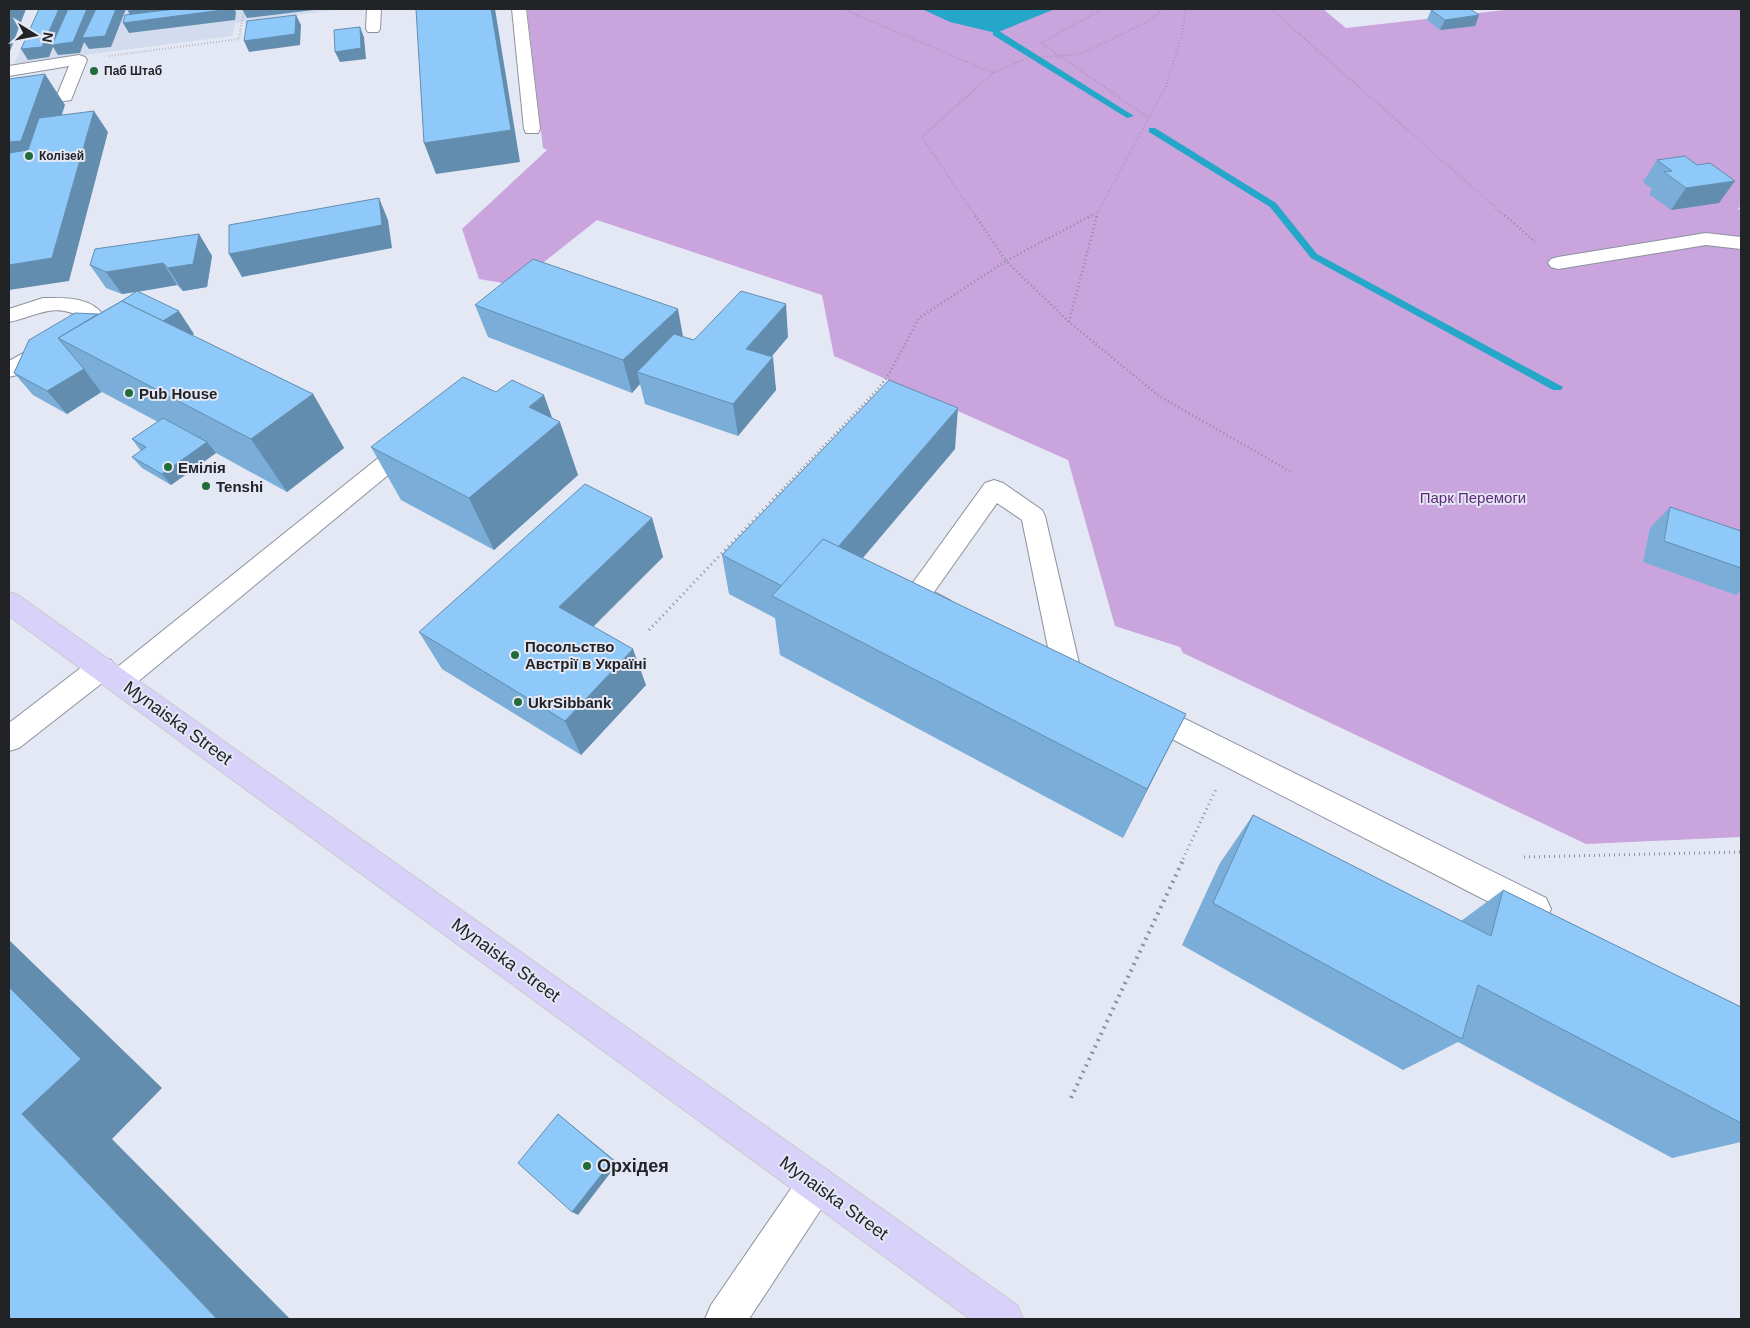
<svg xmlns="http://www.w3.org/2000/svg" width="1750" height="1328" font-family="Helvetica,sans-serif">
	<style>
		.built { fill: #d3dbee }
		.green { fill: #c9a4dd }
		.water { fill: #25a7c9 }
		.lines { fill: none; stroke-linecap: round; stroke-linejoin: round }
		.stream { fill: #25a7c9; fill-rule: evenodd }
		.minor-casing { stroke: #8d929d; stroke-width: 2 }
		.major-casing { stroke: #cacacb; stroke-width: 2 }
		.path-far3 { stroke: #8c9098; stroke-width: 2; stroke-dasharray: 0.5 2.5; stroke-linecap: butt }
		.path-far2 { stroke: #8c9098; stroke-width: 2.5; stroke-dasharray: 1 3; stroke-linecap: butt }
		.path-far1 { stroke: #8c9098; stroke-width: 3; stroke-dasharray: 1 4; stroke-linecap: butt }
		.path { stroke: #8c9098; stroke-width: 4; stroke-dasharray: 2 5; stroke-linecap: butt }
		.minor { fill: #fff; fill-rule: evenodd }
		.major { fill: #d8d2fb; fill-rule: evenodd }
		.wall { fill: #7aadd7 }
		.shaded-wall { fill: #638daf }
		.building { fill: #8ec9fa; stroke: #638daf }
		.poi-dot { fill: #226c3a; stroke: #e3e8f4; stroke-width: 2 }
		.labels { text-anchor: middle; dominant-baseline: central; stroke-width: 4; stroke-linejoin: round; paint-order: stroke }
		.far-poi-label { font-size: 12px; font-weight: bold; fill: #212327; stroke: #e3e8f4; text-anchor: start }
		.poi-label { font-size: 15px; font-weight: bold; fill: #212327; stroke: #e3e8f4; text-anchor: start }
		.park-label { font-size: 15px; fill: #63277d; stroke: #e3e8f4 }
		.near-street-label { font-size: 18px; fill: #212327; stroke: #e3e8f4 }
		.near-poi-label { font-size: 18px; font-weight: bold; fill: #212327; stroke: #e3e8f4; text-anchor: start }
	</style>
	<rect width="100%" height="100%" fill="#e3e8f4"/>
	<polygon class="built" points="40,9 343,9 235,23 232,36 14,64"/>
	<polygon class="green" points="527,9 1323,9 1346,28 1514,9 1741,9 1741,207 1738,208 1741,211 1741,837 1586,844 1183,653 1180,647 1115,626 1068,460 834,356 822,295 597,220 515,285 479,279 462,229 547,150 543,148"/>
	<polygon class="water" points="922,9 1055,9 996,33 950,22"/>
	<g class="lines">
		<g class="stream">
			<polygon points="993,31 999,31 1134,116 1127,118 993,35"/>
			<polygon points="1149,128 1155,128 1276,203 1317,254 1563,387 1561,390 1553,390 1311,258 1270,207 1149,132"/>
		</g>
		<g class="minor-casing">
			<g id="minor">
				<polygon points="367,9 381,9 380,29 378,32 368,32 366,29"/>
				<polygon points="512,9 526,9 540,129 538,133 526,133 524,129"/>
				<polygon points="79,55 85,57 87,60 71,100 9,109 9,99 58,93 69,66 9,76 9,66"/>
				<polygon points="1706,233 1741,237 1741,249 1706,245 1558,269 1551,267 1548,263 1551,259 1558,257"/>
				<path d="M43 298C65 298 91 296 105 317L90 334 17 375 9 377V361L76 324 82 318C55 301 37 316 9 322V309Z"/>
				<polygon points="385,457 393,459 397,465 393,471 129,689 119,693 109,689 106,680 19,748 9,751 9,723 91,660 101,657 111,660 115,669 377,459"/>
				<polygon points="994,480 1003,483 1042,510 1045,516 1081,672 1077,680 1067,683 1057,680 1053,672 1022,520 997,503 934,592 951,601 955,608 951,615 942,618 933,615 908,602 904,595 985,483"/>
				<polygon points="1145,699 1546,898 1551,909 1546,920 1535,925 1524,920 1135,720 1131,711 1135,702"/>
				<polygon points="816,1165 829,1171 835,1184 829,1197 749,1319 705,1319 711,1305 803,1171"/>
			</g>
		</g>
		<g class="major-casing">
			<polygon id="major" points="9,592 18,595 1017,1305 1023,1319 970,1319 9,616"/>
		</g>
		<g class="path-far3">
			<polyline points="843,9 993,73"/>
			<polyline points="1102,9 1041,43 1149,118"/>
			<polyline points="1271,9 1506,217"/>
			<polyline points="109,56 239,39 244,9"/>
			<polyline points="976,217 922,137 993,73 1025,59 1081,54 1148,21 1164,9"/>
			<polyline points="1089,217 1098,212 1166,86 1182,35 1186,9"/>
			<polyline points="1097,217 1098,212"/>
		</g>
		<g class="path-far2">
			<polyline points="1092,215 1006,261 1069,322 1159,396 1291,472"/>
			<polyline points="1505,215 1535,242"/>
			<polyline points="1069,322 1097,215"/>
			<polyline points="776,496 878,389 889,374 919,318 1006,261 975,215"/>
		</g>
		<g class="path-far1">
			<polyline points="649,630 777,495"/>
			<polyline points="1524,857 1741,852"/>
			<polyline points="1183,859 1216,789"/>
		</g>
		<polyline class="path" points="1071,1098 1184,858"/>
		<use href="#minor" class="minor"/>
		<use href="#major" class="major"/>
	</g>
	<g class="wall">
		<polygon points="1431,10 1479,15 1475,26 1440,30 1427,20"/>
		<polygon points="1657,160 1719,203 1671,210 1649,194 1652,189 1643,182"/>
		<polygon points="199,234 212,256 207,287 183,291 177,285 138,292 194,334 191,335 313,394 344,448 287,492 216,453 171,485 142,468 132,457 141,451 132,439 158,422 102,392 67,414 33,395 14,373 29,340 98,314 137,292 122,294 106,288 90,265"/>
		<polygon points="475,305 683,337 694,340 788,337 771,357 776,390 738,436 645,404 640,384 632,393 488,337"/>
		<polygon points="552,418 578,475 494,550 401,500 371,447"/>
		<polygon points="955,449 862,558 1186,714 1159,767 1123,838 780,655 775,618 729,594 722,555"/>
		<polygon points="1670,507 1741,531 1741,590 1736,595 1643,562 1650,528"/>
		<polygon points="652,518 663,557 593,626 646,685 581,755 442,669 419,632"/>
		<polygon points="1253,815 1461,921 1503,890 1741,1007 1741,1142 1672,1158 1458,1042 1403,1070 1182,945 1220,863"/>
	</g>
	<g class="shaded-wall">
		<polygon points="9,9 26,9 9,54"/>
		<polygon points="59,9 126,9 111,47 89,49 84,42 80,53 58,55 53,47 49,57 28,60 21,49"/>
		<polygon points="136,9 234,9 236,12 235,20 129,33 123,23 133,21 128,11"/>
		<polygon points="242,9 322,9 247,18"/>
		<polygon points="491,9 495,9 520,162 436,174 424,143"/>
		<polygon points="296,15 301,25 300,45 249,52 244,41"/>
		<polygon points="1479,15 1475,26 1440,30 1445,20"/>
		<polygon points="360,27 364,37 366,59 340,62 335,52"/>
		<polygon points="45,74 65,105 43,172 9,177 9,142"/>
		<polygon points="94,111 108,132 69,281 9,290 9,265"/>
		<polygon points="1735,181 1719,203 1671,210 1686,188"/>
		<polygon points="379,198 388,220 392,248 242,277 229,254"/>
		<polygon points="199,234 212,256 207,287 183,291 168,268"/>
		<polygon points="163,263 177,285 122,294 106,272"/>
		<polygon points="786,304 788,337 751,381 746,349"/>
		<polygon points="678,309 684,342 637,372 640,384 632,393 623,360"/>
		<polygon points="179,311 194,334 129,375 100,359"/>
		<polygon points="773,357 776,390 738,436 733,404"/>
		<polygon points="84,369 101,392 67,414 47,391"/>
		<polygon points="313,394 344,448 287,492 251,439"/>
		<polygon points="544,395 555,426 560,422 578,475 494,550 469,498 529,407"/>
		<polygon points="958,408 955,449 813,617 797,594"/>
		<polygon points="207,442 216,453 171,485 162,474"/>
		<polygon points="652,518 663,557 575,645 559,607"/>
		<polygon points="633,649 646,685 581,755 565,721"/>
		<polygon points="1186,714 1159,767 1123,838 1147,789"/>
		<polygon points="9,940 162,1088 112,1139 290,1319 217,1319 22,1114 9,987"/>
		<polygon points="558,1114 618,1163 578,1215 572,1212"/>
	</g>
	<g class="building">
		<polygon points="39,9 59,9 42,47 21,49"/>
		<polygon points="68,9 87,9 73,42 52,45"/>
		<polygon points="96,9 116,9 105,36 82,38"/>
		<polygon points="128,9 144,9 128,11"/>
		<polygon points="175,9 230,9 123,23 125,15"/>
		<polygon points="416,9 491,9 511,130 424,143"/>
		<polygon points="1439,9 1470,9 1479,15 1445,20 1431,10"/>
		<polygon points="296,15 295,34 244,41 247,21"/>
		<polygon points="360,27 361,48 335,52 334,30"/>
		<polygon points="45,74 21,141 9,142 9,79"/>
		<polygon points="94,111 52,258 9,265 9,153 28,150 39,118"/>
		<polygon points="1685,156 1697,165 1710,163 1735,181 1686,188 1664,172 1672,171 1657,160"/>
		<polygon points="379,198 382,225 229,254 229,225"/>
		<polygon points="199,234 193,264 168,268 163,263 106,272 90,265 95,249"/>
		<polygon points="533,259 678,309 623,360 475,305"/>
		<polygon points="137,291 179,311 163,321 122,301"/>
		<polygon points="741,291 786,304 746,349 773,357 733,404 637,372 674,334 694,340"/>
		<polygon points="122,301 313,394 251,439 58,338"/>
		<polygon points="75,313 98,314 58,338 84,369 47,391 14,373 29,340"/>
		<polygon points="463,377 496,392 512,380 544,395 529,407 560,422 469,498 371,447"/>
		<polygon points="889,380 958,408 838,547 823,539 782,586 722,555"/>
		<polygon points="163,418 207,442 162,474 132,457 146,447 132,439"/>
		<polygon points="585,484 652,518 559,607 633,649 565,721 419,632"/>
		<polygon points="1670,507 1741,531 1741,568 1664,541"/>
		<polygon points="823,539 1186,714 1147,789 772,596"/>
		<polygon points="1253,815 1491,936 1503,890 1741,1007 1741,1123 1478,985 1462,1039 1213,903"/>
		<polygon points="9,987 81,1059 22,1114 217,1319 9,1319"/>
		<polygon points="558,1114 613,1160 572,1212 518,1163"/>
	</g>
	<g class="poi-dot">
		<circle cx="94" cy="71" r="5"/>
		<circle cx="29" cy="156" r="5"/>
		<circle cx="129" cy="393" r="5"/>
		<circle cx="168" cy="467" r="5"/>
		<circle cx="206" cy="486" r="5"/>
		<circle cx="515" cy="655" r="5"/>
		<circle cx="518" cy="702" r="5"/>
		<circle cx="587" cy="1166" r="5"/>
	</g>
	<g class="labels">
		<g class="far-poi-label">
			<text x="104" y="71">Паб Штаб</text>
			<text x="39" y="156">Колізей</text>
		</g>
		<g class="poi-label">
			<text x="139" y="393">Pub House</text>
			<text x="178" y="467">Емілія</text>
			<text x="216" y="486">Tenshi</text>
			<text x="525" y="646">Посольство<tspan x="525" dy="17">Австрії в Україні</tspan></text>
			<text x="528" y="702">UkrSibbank</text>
		</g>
		<g class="park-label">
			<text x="1473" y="497">Парк Перемоги</text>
		</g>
		<g class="near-street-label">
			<text transform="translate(178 723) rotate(36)">Mynaiska Street</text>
			<text transform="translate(506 960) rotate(36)">Mynaiska Street</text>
			<text transform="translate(834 1198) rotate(36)">Mynaiska Street</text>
		</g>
		<g class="near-poi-label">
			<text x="597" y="1166">Орхідея</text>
		</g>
	</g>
	<rect width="1750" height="1328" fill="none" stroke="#212327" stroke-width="20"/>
	<g transform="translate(35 35) rotate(100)" stroke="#e3e8f4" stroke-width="4" paint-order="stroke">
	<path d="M0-4L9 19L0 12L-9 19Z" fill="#212327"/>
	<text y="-8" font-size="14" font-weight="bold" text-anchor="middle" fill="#212327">N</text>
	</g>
</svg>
